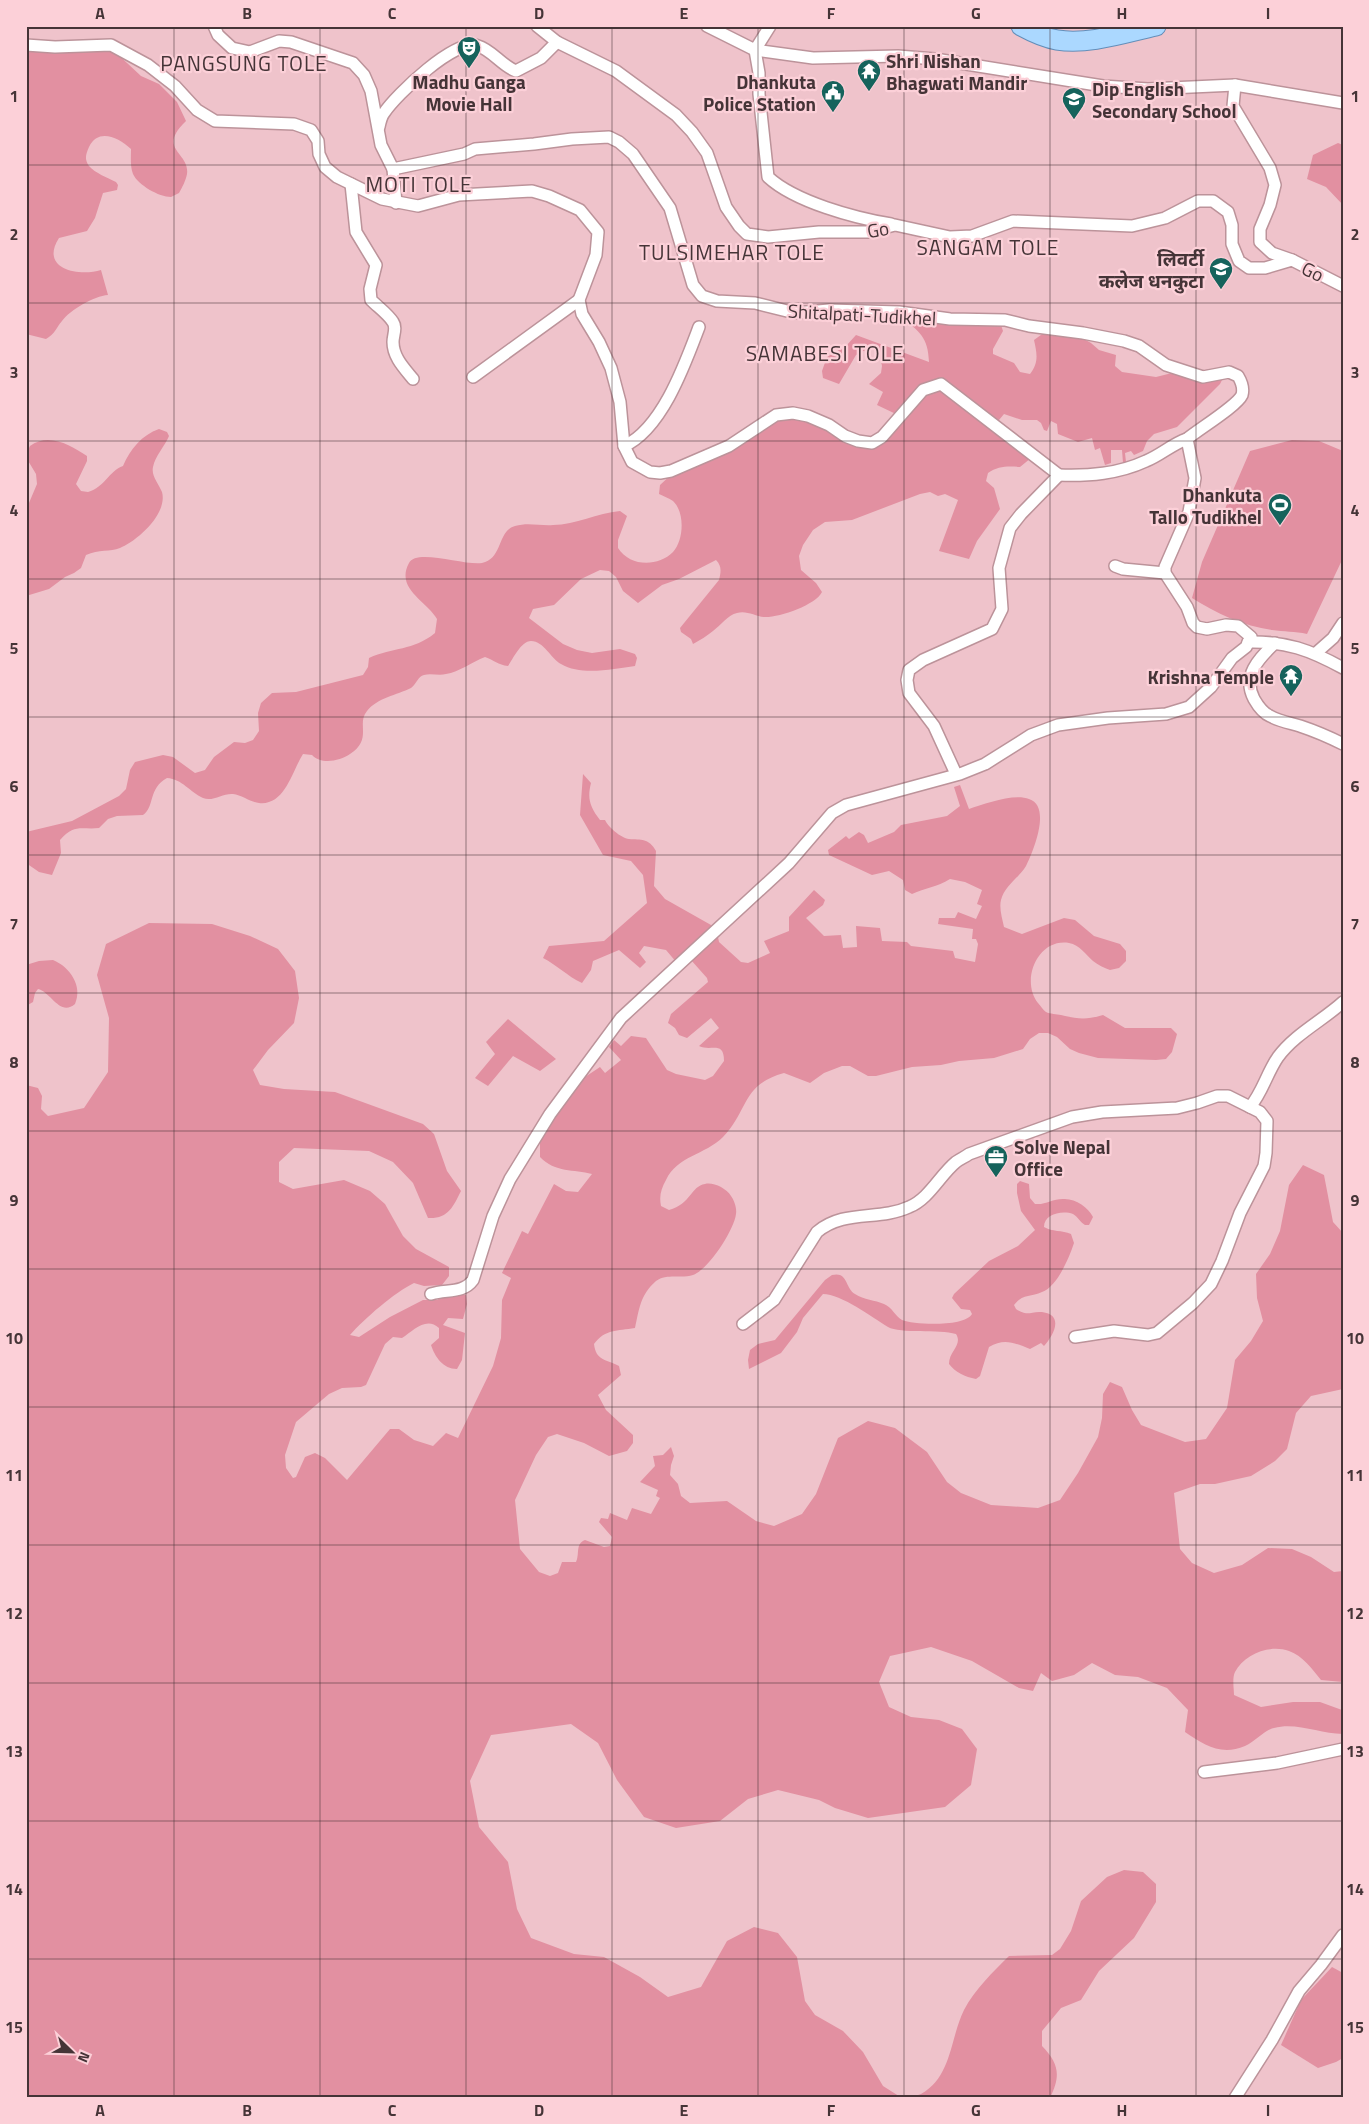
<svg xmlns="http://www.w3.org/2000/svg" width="1369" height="2124" font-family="'Titillium Web','Noto Sans Devanagari',sans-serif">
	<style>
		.green { fill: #e290a1 }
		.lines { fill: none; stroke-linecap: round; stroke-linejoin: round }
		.street-casing { stroke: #bc939a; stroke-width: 14 }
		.primary-casing { stroke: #638eb9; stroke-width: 21 }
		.street { stroke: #fff; stroke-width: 11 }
		.primary { stroke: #abd8ff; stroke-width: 19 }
		.grid { fill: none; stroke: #453437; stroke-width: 1; stroke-opacity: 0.55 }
		.labels { text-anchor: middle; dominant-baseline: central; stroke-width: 4.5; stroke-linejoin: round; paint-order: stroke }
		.poi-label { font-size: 19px; font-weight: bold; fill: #453437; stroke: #fcd0d8; text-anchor: end }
		.street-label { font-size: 19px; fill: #453437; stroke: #fcd0d8 }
		.quarter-label { font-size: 21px; letter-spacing: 1px; fill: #453437; stroke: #fcd0d8 }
		.neatline { fill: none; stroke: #453437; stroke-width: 2 }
		.grid-label { font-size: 16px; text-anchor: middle; font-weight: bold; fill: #453437 }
	</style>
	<rect width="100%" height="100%" fill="#efc3cb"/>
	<g class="green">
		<path d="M26 49H112L141 76 159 84 177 102 186 121C156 150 190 152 187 174 186 180 182 188 179 193L171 197C159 197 138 185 133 174 130 166 131 157 131 149 118 137 98 128 89 147 86 154 84 159 89 166 95 173 108 178 116 182L118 185 117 190 103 193 95 218 87 231 59 238C39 269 79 277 101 270L108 295C94 296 70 310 62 321 56 328 55 334 46 339L26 334Z"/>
		<polygon points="1338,143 1343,145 1343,205 1326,187 1307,179 1313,155"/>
		<path d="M901 317 1001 325 1003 331 993 349V354L1014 363 1020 372 1030 374C1039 362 1037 354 1034 340L1045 332 1075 334 1091 343 1099 350 1116 355 1115 366 1122 372 1156 377 1176 372 1189 373 1210 369 1222 371 1223 378 1220 384 1177 427 1154 434 1147 441 1143 451 1134 455 1131 451 1125 453 1126 462 1123 463 1122 450H1111V463L1105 465 1100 448 1095 450 1092 438 1078 442 1058 434 1057 424 1051 421 1047 431 1044 430 1041 423 1037 420H1022L1004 414 999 420 997 429 1031 458 1020 467C1008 466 998 466 988 473L986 481 994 488 1000 509 977 541 969 559 939 551 958 500 945 494 938 496 930 492 920 494 852 520 825 522 813 530 803 545 799 556 801 570 816 583 822 592C816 605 778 618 764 617 755 616 746 610 737 613 728 615 721 625 713 631 707 636 700 640 693 644L691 639 681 632 680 628 719 580C721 572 722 566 716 560L679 579 662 585 638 603 623 591 616 577 609 571 600 570 581 579 554 605 533 609 529 618 563 644 577 650 592 653 620 649 635 654 637 658 635 666C613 669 581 676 561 664 551 659 544 641 531 641 521 641 513 659 508 666 498 665 494 660 485 657 472 662 459 672 446 674 439 676 431 673 424 675 418 676 416 685 411 688 397 695 377 698 367 711 356 724 373 739 350 754 340 761 321 765 312 755L303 754C292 771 285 806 259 803 250 802 242 795 233 794 223 793 213 802 203 798 190 792 182 779 167 778 148 788 155 807 143 815L117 816 108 819 99 828C81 830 75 823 60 840L61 853 52 875 39 872 26 863V832L72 821 119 796 126 789 130 770 135 762 163 755 173 757 195 773 205 770 214 757 234 742 245 743 253 740 259 731 258 713 261 703 272 693 296 692 363 675 368 667 369 658C393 647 413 651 435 633L437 619C427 601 395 589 409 563 416 548 466 566 482 563 503 559 497 531 515 526 528 522 540 526 553 525 576 525 597 513 620 511L627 516 618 540V548C630 567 658 567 673 552 684 540 685 512 673 501 669 498 663 496 659 494L660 485 672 474 730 442 763 417 799 416 869 448 886 441 898 415 877 405 883 392 869 384 881 373 882 366 879 351 869 348 856 355 839 384 823 378 822 371 827 357 846 346 856 335 929 362C928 337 920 332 901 317Z"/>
		<path d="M159 429 167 432 169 436C165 446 155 456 153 467 151 476 159 484 162 492 168 514 137 541 120 548 110 552 99 549 86 555L81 568 74 573 65 577 49 589 26 596V510L37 484 36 474 27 459 26 454 30 446C48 432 71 445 87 456V461L76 484 81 491 88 492C105 487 109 471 123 466 130 449 142 435 159 429Z"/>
		<path d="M1292 440 1319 441 1343 451V558L1307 634C1295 631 1284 632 1272 630 1243 626 1216 613 1192 598L1202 562 1250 451Z"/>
		<path d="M583 774 591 783C587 799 590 807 600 820H605C608 827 621 838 629 839 641 840 649 838 656 851L654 886 665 899 711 925 717 932 719 942 741 962 748 963 770 953 764 941 789 931V917L814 890 825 900 823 905 806 918 824 936 841 935 843 948 857 947 856 926 880 928 882 941 907 942 911 946 953 951 955 958 975 962 978 944 976 939H972L973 929 938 924 939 918H955L958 912 976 919 982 906 977 904 982 890 965 882 950 879C937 887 925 888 912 894L905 890 903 880 889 871 872 875 829 855 828 850 846 836 849 839 859 832 864 835 868 843 894 832 901 825 947 816 960 806 954 787 960 785 969 809C984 804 1014 793 1029 799 1052 806 1033 852 1026 866 1019 878 1005 885 1001 900 999 908 1002 918 1004 927L1022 934 1064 918 1075 920 1094 936 1120 944 1126 951V961L1119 968 1110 970C1104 968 1098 965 1093 961 1085 954 1080 945 1069 943 1038 938 1020 980 1038 1003 1041 1006 1043 1010 1046 1012 1050 1014 1057 1014 1061 1015 1077 1019 1087 1020 1103 1015L1125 1028H1171L1177 1034 1172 1052 1166 1059 1156 1060 1098 1058 1079 1053 1070 1049 1057 1037 1048 1033H1039L1030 1039 1023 1049 994 1058 959 1061 941 1065 912 1067 876 1076H868L850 1066H842L824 1073 810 1083 784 1073C741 1085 749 1110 723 1137 705 1155 677 1156 666 1180 661 1189 659 1196 661 1206L669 1210C691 1204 691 1186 705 1184 713 1182 726 1188 731 1196 734 1200 737 1208 736 1214 734 1230 709 1269 693 1275 682 1279 667 1273 656 1281 640 1295 639 1310 635 1328 617 1331 605 1329 594 1344 596 1361 606 1359 619 1366L621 1375 598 1395 606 1410 633 1435V1443L627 1451 609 1456 584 1443 557 1434 548 1437 536 1455 515 1500 520 1549 539 1572 550 1576 558 1573 562 1562H576C580 1554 575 1544 585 1540L604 1547 610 1546 612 1537 599 1522 601 1518 608 1519 610 1513 627 1520 632 1508 651 1514 660 1498 656 1496 658 1490 640 1482 655 1466 653 1456 663 1455 671 1447 674 1456 671 1465 670 1475 678 1484 681 1496 690 1503 727 1501 756 1521 774 1526 802 1514 816 1494 838 1438 868 1421 895 1428 927 1452 947 1482 961 1493 991 1505 1038 1508 1060 1500 1078 1473 1098 1437 1102 1418 1103 1394 1110 1382 1122 1387 1132 1410 1141 1425 1185 1442 1206 1439 1227 1408 1235 1360 1251 1341 1263 1321 1257 1298 1256 1274 1270 1254 1280 1231 1289 1185 1303 1165 1324 1175 1333 1222 1343 1233V1389L1311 1396 1296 1413 1287 1449 1275 1461 1251 1476 1215 1484H1200L1174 1493 1180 1549 1192 1563 1214 1573 1242 1565 1268 1548 1292 1549 1311 1557 1334 1572 1343 1571V1682L1321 1680C1312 1669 1303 1656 1289 1651 1270 1644 1244 1654 1235 1672 1232 1678 1234 1689 1234 1695L1261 1707 1293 1702H1320L1342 1710 1343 1734C1320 1734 1297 1722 1274 1728 1264 1730 1255 1742 1245 1746 1221 1756 1204 1745 1185 1732L1188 1710 1167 1688 1138 1677 1115 1675 1092 1663 1074 1675 1052 1681 1041 1673 1033 1691 1019 1688 972 1661 931 1647 890 1656 879 1682 889 1707 911 1717 939 1720 962 1729 977 1749 971 1785 945 1807 868 1818 835 1808 819 1800 778 1790 748 1799 720 1821 676 1828 644 1817 617 1780 598 1743 571 1724 491 1735 470 1781 479 1827 508 1862 517 1909 531 1938 574 1954 604 1957 640 1977 668 1997 701 1987 727 1941 754 1927 778 1933 797 1957 805 2001 815 2015 843 2031 863 2052 883 2086 902 2098C908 2097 916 2096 921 2094 952 2077 950 2038 964 2010 975 1989 993 1972 1009 1956L1052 1955 1060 1949 1071 1931 1081 1901 1107 1877 1124 1870 1143 1872 1156 1884V1902L1134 1938 1099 1971 1081 2000 1061 2008 1042 2031V2046C1059 2064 1061 2075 1050 2098H26V1085L38 1088 42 1096 41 1109 48 1116 84 1108 108 1072 109 1018 97 975 106 944 149 923 212 924 250 936 278 949 295 971 299 998 294 1023 268 1050 253 1070 260 1085 284 1089 335 1092 423 1124 434 1134 447 1171 461 1191C453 1207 448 1219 428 1218L413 1183 393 1162 369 1151 294 1148 279 1162V1182L293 1189 344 1180 370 1191 385 1204 403 1236 416 1249 449 1267V1276L442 1285 424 1286 414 1283C395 1292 364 1319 350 1335L359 1337 390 1317 423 1300H437L448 1293 466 1295 467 1304 463 1319 448 1318 443 1325 465 1333 462 1360 457 1369C443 1369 435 1357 431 1345L439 1338V1328C426 1316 413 1331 402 1338L393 1337 385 1344 366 1385 361 1387 342 1388 329 1394 296 1422 285 1455 286 1468 293 1478 296 1477 305 1457 315 1453 325 1458 347 1480 390 1429H399L414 1440 433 1446 446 1433 458 1438 493 1366 501 1338 502 1300 511 1278 502 1273 522 1231 528 1234 554 1184 566 1191 578 1192 592 1174C574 1169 555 1173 540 1157V1143L543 1133 582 1079 600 1067 605 1073 621 1060 609 1047 614 1040 621 1046 631 1036 646 1038 667 1070 676 1074 705 1080 713 1076 724 1061C724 1040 711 1052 699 1046L719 1028 711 1018 687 1038 679 1035 675 1028 668 1023 671 1014 708 982 707 978 691 960 677 963 666 950 644 946 639 953 646 962 640 968 619 950 593 961 591 970 582 983C567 976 557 965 543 958L549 946 604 941 647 903 643 875 631 861 603 855 580 815Z"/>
		<path d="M53 960C70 967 83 986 75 1004 60 1017 51 992 38 989L35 993 33 1002 26 1006V965L39 961Z"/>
		<polygon points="508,1019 556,1059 540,1071 513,1056 488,1086 475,1078 495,1054 486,1042"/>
		<path d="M1020 1181 1029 1184 1030 1198 1035 1204C1046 1205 1052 1199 1063 1199 1075 1198 1088 1207 1093 1217L1089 1225H1085C1080 1222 1078 1217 1073 1214 1062 1210 1044 1214 1044 1227 1052 1232 1062 1230 1071 1234L1074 1243C1069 1258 1057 1287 1042 1292 1031 1297 1022 1294 1014 1305L1016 1309C1028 1317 1030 1311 1042 1312 1065 1315 1053 1336 1044 1346L1041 1343 1030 1349C1015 1343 1004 1338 989 1347L980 1376 976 1379C965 1377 955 1372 949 1364 949 1351 963 1345 956 1334 939 1329 900 1334 888 1327 872 1317 841 1294 823 1294L803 1318 797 1332 781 1353 749 1369 748 1360 750 1350 758 1344 775 1340 825 1280 832 1275C848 1271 845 1288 855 1294 864 1300 875 1300 884 1304 892 1307 895 1316 902 1320 914 1325 965 1327 972 1314L970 1310 961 1309 952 1298 954 1294 989 1261 1018 1246 1035 1230 1021 1211 1017 1193V1184Z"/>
		<polygon points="1332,1967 1343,1973 1343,2058 1336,2062 1318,2068 1281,2045 1301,2000"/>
	</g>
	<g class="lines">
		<g class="street-casing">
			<g id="street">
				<path d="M214 26 218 35 232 48 250 52 279 41 291 42 353 63 364 75 371 91 381 145 393 169 464 154 475 149 534 144 572 139 609 137 619 142 633 154 670 208 693 285 702 296 717 301 755 303 795 313 829 310 899 312 950 319 1005 320 1029 326 1083 333 1124 341 1139 346 1166 365 1203 377 1229 372 1238 376C1241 381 1244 388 1242 395 1237 406 1199 429 1187 439L1195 478 1189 512 1165 567V573L1187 607 1193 623 1197 627 1207 629 1226 625 1238 626 1251 637 1246 647 1232 658 1211 687 1189 707 1166 714 1108 718 1058 725 1031 735 985 764 960 774 846 805 832 813 789 863 621 1018 550 1114 510 1179 493 1216 473 1280C463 1294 446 1289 431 1294"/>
				<polyline points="537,26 557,42 616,71 676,115 692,132 707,153 726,207 739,226 747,234 768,237 819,232 868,232 895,225 950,237 972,236 1013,221 1132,226 1165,218 1198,201 1213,201 1228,212 1232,225 1232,244 1239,261 1249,268 1265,268 1292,260 1343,286"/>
				<polyline points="707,26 755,50 813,58 898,56 935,59 1103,86 1148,89 1235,85 1343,103"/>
				<path d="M770 26 755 50 759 73V94L768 177C795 202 855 218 891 224"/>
				<polyline points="26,45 55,47 111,45 148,65 175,86 197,110 215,121 294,124 311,130 318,141 319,154 325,167 337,177 382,199 418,206 459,195 532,191 549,196 580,210 598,232 596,255 579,300 582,314 599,342 611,368 620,402 624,446 632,462 650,472 660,473 671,471 729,446 776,415 793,413 808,416 829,425 845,436 858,441 872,443 882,437 923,390 941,384 1059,475 1021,514 1010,528 999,568 1002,609 992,629 923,660 909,670 907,680 909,693 934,726 956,774"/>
				<polyline points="1235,85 1233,106 1270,168 1275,185 1270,205 1260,229 1260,242 1272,253 1292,260"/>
				<path d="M379 127C380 122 381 117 384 113 396 95 456 37 478 46 492 50 502 66 516 71L541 58 557 42"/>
				<polyline points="393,169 396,203"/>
				<path d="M351 184 356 232 376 265 370 289 371 300C378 307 388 314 393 322 397 328 393 335 393 342 393 357 404 368 413 379"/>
				<polyline points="473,377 579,300"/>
				<path d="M624 446C662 429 685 364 699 327"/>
				<path d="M1059 475C1089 476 1118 474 1146 461 1161 455 1172 444 1187 439"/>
				<polyline points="1115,566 1123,569 1165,573"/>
				<path d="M1248 642C1286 641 1310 650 1343 668"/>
				<path d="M1275 643C1258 659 1242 676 1254 699 1258 706 1263 713 1270 716 1279 721 1290 723 1300 726 1315 731 1329 737 1343 744"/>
				<polyline points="1316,653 1333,638 1343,623"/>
				<path d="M743 1324 774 1300 817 1232C844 1209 879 1221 909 1207 929 1199 940 1175 956 1162 960 1159 965 1157 969 1154L1072 1117 1102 1112 1177 1108 1197 1103 1217 1096H1228L1250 1107C1262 1093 1267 1073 1278 1057 1295 1034 1322 1021 1343 1002"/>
				<polyline points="1075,1337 1114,1331 1148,1335 1157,1333 1193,1303 1211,1284 1222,1261 1240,1213 1264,1166 1266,1153 1267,1121 1260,1112 1250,1107"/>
				<polyline points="1204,1772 1277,1763 1343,1749"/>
				<polyline points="1235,2098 1272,2040 1299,1991 1321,1965 1343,1935"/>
			</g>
		</g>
		<g class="primary-casing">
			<path id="primary" d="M1021 26C1032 32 1044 38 1057 40 1089 45 1124 33 1156 26"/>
		</g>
		<use href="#street" class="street"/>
		<use href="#primary" class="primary"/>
	</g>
	<path class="grid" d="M174 26V2098M320 26V2098M466 26V2098M612 26V2098M758 26V2098M904 26V2098M1050 26V2098M1196 26V2098M26 165H1343M26 303H1343M26 441H1343M26 579H1343M26 717H1343M26 855H1343M26 993H1343M26 1131H1343M26 1269H1343M26 1407H1343M26 1545H1343M26 1683H1343M26 1821H1343M26 1959H1343"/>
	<defs>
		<g id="theatre-pin" transform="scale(1.25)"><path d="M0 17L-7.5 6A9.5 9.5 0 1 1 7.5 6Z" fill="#16635c" stroke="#fcd0d8"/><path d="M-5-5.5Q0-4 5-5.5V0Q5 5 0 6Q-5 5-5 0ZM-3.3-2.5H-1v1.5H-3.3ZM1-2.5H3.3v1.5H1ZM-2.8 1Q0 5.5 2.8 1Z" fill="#fff"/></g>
		<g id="temple-pin" transform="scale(1.25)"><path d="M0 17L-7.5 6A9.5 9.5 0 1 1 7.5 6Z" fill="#16635c" stroke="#fcd0d8"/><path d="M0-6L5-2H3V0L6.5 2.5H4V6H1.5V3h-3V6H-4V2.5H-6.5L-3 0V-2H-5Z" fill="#fff"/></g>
		<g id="civic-pin" transform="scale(1.25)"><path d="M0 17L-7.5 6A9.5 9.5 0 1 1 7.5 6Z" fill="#16635c" stroke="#fcd0d8"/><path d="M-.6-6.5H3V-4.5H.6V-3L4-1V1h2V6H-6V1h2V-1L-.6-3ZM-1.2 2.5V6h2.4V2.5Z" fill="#fff"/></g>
		<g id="school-pin" transform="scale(1.25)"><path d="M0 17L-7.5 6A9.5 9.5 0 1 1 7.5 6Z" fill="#16635c" stroke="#fcd0d8"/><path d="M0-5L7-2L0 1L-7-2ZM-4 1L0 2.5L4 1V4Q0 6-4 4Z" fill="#fff"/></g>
		<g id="university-pin" transform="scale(1.25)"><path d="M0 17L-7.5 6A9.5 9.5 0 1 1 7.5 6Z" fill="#16635c" stroke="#fcd0d8"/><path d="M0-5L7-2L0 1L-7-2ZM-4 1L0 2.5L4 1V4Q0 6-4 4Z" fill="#fff"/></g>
		<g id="stadium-pin" transform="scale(1.25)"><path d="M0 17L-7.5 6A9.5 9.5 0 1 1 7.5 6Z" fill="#16635c" stroke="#fcd0d8"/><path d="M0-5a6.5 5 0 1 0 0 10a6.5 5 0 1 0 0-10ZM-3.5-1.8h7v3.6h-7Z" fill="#fff"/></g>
		<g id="office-pin" transform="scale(1.25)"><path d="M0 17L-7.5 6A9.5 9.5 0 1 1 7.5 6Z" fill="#16635c" stroke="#fcd0d8"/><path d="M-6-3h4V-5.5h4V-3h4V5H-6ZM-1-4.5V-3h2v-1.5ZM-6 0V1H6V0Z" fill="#fff"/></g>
	</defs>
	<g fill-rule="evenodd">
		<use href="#theatre-pin" x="469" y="48"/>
		<use href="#temple-pin" x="869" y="71"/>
		<use href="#civic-pin" x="833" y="92"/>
		<use href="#school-pin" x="1074" y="99"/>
		<use href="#university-pin" x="1221" y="269"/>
		<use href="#stadium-pin" x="1280" y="505"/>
		<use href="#temple-pin" x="1291" y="676"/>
		<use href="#office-pin" x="996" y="1157"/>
	</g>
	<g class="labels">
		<g class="poi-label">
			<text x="886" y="60" text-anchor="start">Shri Nishan<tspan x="886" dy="22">Bhagwati Mandir</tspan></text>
			<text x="469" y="81" text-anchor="middle">Madhu Ganga<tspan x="469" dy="22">Movie Hall</tspan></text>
			<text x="816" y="81">Dhankuta<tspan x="816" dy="22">Police Station</tspan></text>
			<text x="1092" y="88" text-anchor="start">Dip English<tspan x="1092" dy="22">Secondary School</tspan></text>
			<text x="1204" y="258">लिवर्टी<tspan x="1204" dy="22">कलेज धनकुटा</tspan></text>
			<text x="1262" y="494">Dhankuta<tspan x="1262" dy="22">Tallo Tudikhel</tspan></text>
			<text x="1274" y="676">Krishna Temple</text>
			<text x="1014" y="1146" text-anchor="start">Solve Nepal<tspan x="1014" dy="22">Office</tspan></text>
		</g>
		<g class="street-label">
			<text transform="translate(878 229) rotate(-10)">Go</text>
			<text transform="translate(1313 271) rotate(26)">Go</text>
			<text transform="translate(862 314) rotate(3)">Shitalpati-Tudikhel</text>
		</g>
		<g class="quarter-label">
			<text x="244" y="63">PANGSUNG TOLE</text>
			<text x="419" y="184">MOTI TOLE</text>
			<text x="988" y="247">SANGAM TOLE</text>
			<text x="732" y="252">TULSIMEHAR TOLE</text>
			<text x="825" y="353">SAMABESI TOLE</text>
		</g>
	</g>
	<rect width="1369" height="2124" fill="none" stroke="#fcd0d8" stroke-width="55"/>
	<g transform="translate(72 2052) rotate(113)" stroke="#fcd0d8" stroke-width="4" paint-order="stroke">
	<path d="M0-4L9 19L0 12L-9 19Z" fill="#453437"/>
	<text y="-8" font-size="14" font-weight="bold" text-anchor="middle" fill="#453437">N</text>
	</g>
	<rect x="28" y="28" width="1314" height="2068" class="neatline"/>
	<g class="grid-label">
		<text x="100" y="19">A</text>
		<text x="247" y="19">B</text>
		<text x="392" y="19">C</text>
		<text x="539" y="19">D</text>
		<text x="684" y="19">E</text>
		<text x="831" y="19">F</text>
		<text x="976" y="19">G</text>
		<text x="1122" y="19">H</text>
		<text x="1268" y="19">I</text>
		<text x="14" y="102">1</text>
		<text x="1355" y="102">1</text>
		<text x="14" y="240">2</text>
		<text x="1355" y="240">2</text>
		<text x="14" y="378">3</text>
		<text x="1355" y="378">3</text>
		<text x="14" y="516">4</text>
		<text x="1355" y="516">4</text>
		<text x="14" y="654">5</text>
		<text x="1355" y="654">5</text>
		<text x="14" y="792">6</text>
		<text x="1355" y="792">6</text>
		<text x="14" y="930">7</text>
		<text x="1355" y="930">7</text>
		<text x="14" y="1068">8</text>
		<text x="1355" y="1068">8</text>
		<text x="14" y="1206">9</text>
		<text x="1355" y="1206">9</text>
		<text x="14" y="1344">10</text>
		<text x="1355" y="1344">10</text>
		<text x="14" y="1481">11</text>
		<text x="1355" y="1481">11</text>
		<text x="14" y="1619">12</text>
		<text x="1355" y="1619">12</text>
		<text x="14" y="1757">13</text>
		<text x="1355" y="1757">13</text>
		<text x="14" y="1895">14</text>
		<text x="1355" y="1895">14</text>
		<text x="14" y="2033">15</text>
		<text x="1355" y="2033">15</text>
		<text x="100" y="2116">A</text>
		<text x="247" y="2116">B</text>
		<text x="392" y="2116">C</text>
		<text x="539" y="2116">D</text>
		<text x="684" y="2116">E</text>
		<text x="831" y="2116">F</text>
		<text x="976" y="2116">G</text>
		<text x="1122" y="2116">H</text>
		<text x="1268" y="2116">I</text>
	</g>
</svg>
